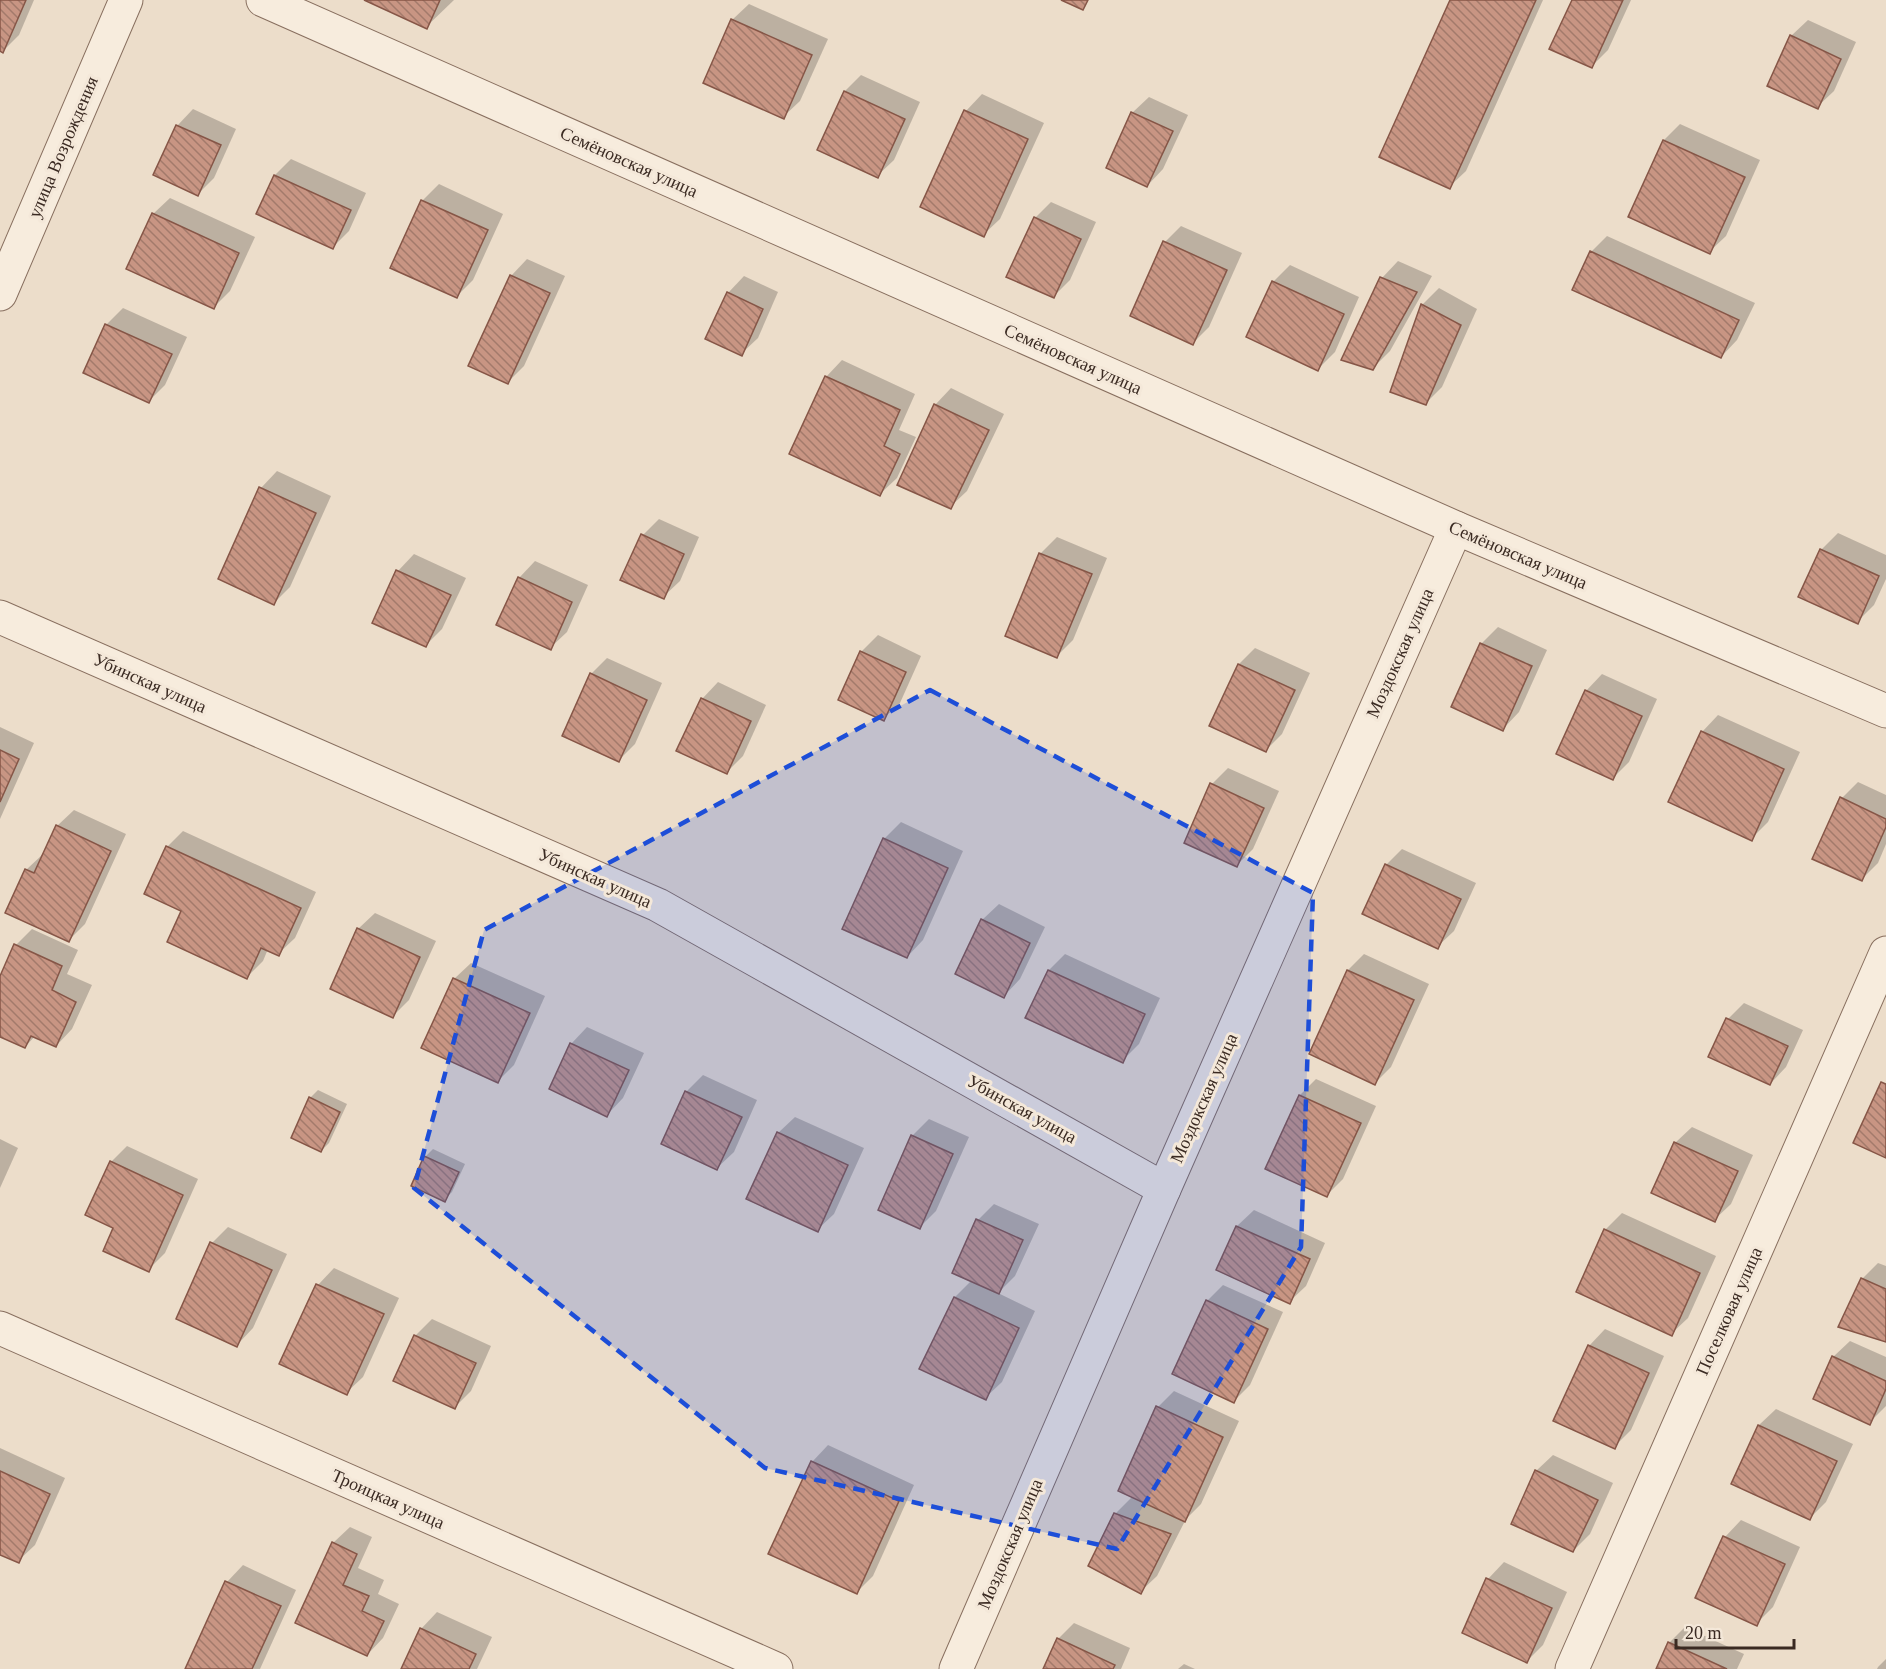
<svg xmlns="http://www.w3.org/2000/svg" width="1886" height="1669" font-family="Georgia,serif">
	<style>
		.shadow { fill: #0003 }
		.building { fill: url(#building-back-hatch); stroke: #865647; stroke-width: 1.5 }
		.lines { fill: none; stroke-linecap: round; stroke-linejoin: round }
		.minor-casing { stroke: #886f5f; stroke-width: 35 }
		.minor { stroke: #f7ecdd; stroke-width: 33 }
		.marked { fill: #1d4ed8; fill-opacity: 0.2; stroke: #1d4ed8; stroke-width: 4.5; stroke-dasharray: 12 8; stroke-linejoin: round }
		.labels { text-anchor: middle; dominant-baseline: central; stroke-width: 6; stroke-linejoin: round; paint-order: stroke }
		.street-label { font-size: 18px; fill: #3a2a22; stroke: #f4e8d9 }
	</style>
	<defs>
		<pattern id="building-back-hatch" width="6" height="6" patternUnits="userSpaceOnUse" patternTransform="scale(1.5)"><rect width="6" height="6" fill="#c89583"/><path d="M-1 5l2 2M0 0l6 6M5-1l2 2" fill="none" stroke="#a37a6b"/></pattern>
	</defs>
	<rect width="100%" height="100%" fill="#ecddca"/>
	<g class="shadow">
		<polygon points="0,0 34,0 19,35 3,51 0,50"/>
		<polygon points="367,0 454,0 426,27"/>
		<polygon points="1452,0 1543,0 1466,171 1449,187"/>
		<polygon points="1573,0 1631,0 1608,50 1592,66"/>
		<polygon points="749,4 828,39 800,101 783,117 732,20"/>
		<polygon points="1808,20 1856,42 1834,91 1817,107 1791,36"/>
		<polygon points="861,75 920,102 894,160 877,176 845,91"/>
		<polygon points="982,94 1044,123 1000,219 983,235 966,111"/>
		<polygon points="1149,97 1188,115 1163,169 1147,186 1132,113"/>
		<polygon points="193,109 236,129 214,178 198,194 177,126"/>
		<polygon points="1680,124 1760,160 1726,236 1709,252 1664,140"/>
		<polygon points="291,159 366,193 349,231 333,247 258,214 275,175"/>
		<polygon points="439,184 503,214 473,280 456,297 392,267 422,201"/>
		<polygon points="170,198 255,237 230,291 214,307 153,214"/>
		<polygon points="1051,202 1096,222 1070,280 1054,296 1035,218"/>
		<polygon points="1181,226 1242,253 1209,327 1193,343 1165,242"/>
		<polygon points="1607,236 1755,303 1737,340 1721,357 1591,252"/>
		<polygon points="527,259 565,276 524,366 508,382 511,276"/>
		<polygon points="1398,261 1432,276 1390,351 1373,368 1343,359 1382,278"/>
		<polygon points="1290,265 1359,297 1335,352 1318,369 1273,282"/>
		<polygon points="744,276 778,292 758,338 741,354 728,293"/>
		<polygon points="1439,288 1477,309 1442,387 1425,404 1392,391 1423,304"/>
		<polygon points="123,308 187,337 165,385 149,401 106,325"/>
		<polygon points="842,360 915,394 899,430 916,437 897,478 880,494 826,377"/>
		<polygon points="951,388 1004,414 967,491 950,507 935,405"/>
		<polygon points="277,471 331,496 290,587 274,603 261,488"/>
		<polygon points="659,519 699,537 680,581 663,597 643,535"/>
		<polygon points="1838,533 1886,555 1886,579 1874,605 1857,622 1821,550"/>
		<polygon points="1057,537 1107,558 1073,640 1057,656 1040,554"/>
		<polygon points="414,554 466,578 442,629 426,645 374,622 398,571"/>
		<polygon points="535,561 588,585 567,632 550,648 519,578"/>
		<polygon points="1498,627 1547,650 1519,712 1503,729 1481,644"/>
		<polygon points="878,635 921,656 900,703 883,719 861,652"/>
		<polygon points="1255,648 1310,673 1282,734 1266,750 1239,664"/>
		<polygon points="607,658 662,683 635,744 619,760 591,674"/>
		<polygon points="1602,674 1657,699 1629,762 1613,778 1586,691"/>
		<polygon points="718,682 766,705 743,756 727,772 702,699"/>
		<polygon points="1718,715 1800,752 1768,822 1751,839 1702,732"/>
		<polygon points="0,727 34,743 0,819"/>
		<polygon points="1228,768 1279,791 1253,849 1237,865 1212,784"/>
		<polygon points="1858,782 1886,795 1886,844 1878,863 1861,880 1842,798"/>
		<polygon points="74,810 126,834 85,924 69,940 26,870 43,854 44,855 57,826"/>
		<polygon points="901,822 963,851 923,940 907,957 884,839"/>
		<polygon points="183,831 316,892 295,938 278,954 268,949 263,961 246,978 183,910 167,847"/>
		<polygon points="1402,849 1476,883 1454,931 1437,947 1386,865"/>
		<polygon points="999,904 1045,927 1020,979 1004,996 982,920"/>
		<polygon points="375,913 436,941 409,1000 393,1016 358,929"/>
		<polygon points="32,929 78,950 67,974 92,985 72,1029 56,1046 35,1036 25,1047 0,1036 0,979 16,945"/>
		<polygon points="1065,954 1160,998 1139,1044 1122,1061 1049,970"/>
		<polygon points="1364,954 1429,984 1391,1067 1375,1083 1311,1053 1348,970"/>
		<polygon points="471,963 545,996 514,1065 498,1081 454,979"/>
		<polygon points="1744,1003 1803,1030 1786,1067 1770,1084 1728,1019"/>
		<polygon points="587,1027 644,1053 623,1098 607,1115 571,1044"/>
		<polygon points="703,1075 757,1100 734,1152 717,1168 686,1092"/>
		<polygon points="1316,1079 1376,1106 1343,1179 1327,1195 1300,1095"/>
		<polygon points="318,1090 347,1104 329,1143 321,1151 310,1098"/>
		<polygon points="795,1117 864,1148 834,1214 817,1230 778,1133"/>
		<polygon points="929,1119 969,1137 936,1211 920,1227 880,1209 913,1135"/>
		<polygon points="1692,1127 1753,1155 1731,1204 1714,1220 1675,1143"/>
		<polygon points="0,1139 18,1148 0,1188"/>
		<polygon points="127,1146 198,1179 165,1253 148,1270 115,1227 111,1162"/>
		<polygon points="433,1149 465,1164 452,1192 444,1200 425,1157"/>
		<polygon points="994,1204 1039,1224 1015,1276 998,1293 1035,1311 1002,1382 985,1398 921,1368 955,1297 972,1280 978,1220"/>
		<polygon points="1254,1210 1325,1243 1306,1286 1289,1302 1218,1269 1237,1226"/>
		<polygon points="1622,1213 1716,1256 1688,1318 1671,1334 1605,1230"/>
		<polygon points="228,1227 287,1254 253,1328 237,1345 212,1243"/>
		<polygon points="1878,1263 1886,1266 1886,1340 1862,1279"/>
		<polygon points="334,1268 399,1298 363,1377 346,1393 281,1363 318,1285"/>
		<polygon points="1223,1285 1283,1312 1250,1385 1234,1401 1207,1301"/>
		<polygon points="432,1319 491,1346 471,1391 454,1408 395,1381 416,1335"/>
		<polygon points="1605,1329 1664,1356 1631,1430 1614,1447 1589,1346"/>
		<polygon points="1850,1341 1886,1357 1886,1406 1869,1423 1833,1357"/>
		<polygon points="1174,1391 1239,1421 1201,1504 1186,1519 1157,1576 1140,1592 1115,1514 1133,1496 1158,1407"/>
		<polygon points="1776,1409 1853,1444 1826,1502 1810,1518 1733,1483 1759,1425"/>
		<polygon points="828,1445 914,1485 873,1576 856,1593 812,1462"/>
		<polygon points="0,1448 65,1478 35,1545 18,1561 0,1553"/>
		<polygon points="1553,1455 1613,1483 1590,1534 1573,1551 1536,1471"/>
		<polygon points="1741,1520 1800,1547 1773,1607 1756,1624 1697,1597 1725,1537"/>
		<polygon points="350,1527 372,1537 358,1568 384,1580 378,1594 399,1604 383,1638 367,1655 297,1622 333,1543"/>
		<polygon points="1504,1562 1567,1592 1543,1645 1527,1661 1464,1632 1488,1579"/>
		<polygon points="243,1565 296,1590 260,1669 187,1669 227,1582"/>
		<polygon points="437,1612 492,1637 477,1669 402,1669 421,1629"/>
		<polygon points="1074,1623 1130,1648 1121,1669 1044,1669 1058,1639"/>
		<polygon points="1685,1627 1744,1654 1737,1669 1657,1669 1669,1643"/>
		<polygon points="1886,1659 1886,1669 1877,1669 1878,1667"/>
		<polygon points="1184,1664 1195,1669 1178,1669"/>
	</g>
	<g class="building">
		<polygon points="0,0 26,0 3,53 0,51"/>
		<polygon points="364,0 440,0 427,29"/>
		<polygon points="1061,0 1088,0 1083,10"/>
		<polygon points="1450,0 1536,0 1450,189 1379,157"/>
		<polygon points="1572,0 1623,0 1592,68 1549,49"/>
		<polygon points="731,19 812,55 784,119 703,83"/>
		<polygon points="1790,35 1841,59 1818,109 1767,86"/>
		<polygon points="844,91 905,119 878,178 817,150"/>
		<polygon points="964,110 1028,139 984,237 920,207"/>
		<polygon points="1131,112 1173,131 1147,187 1106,168"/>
		<polygon points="176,125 221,145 198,196 153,175"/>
		<polygon points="1663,140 1745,177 1710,254 1628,217"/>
		<polygon points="274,175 351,210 333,249 256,214"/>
		<polygon points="421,200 488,230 457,298 390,268"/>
		<polygon points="152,213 239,253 214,309 126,269"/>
		<polygon points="1034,217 1081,239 1054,298 1006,277"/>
		<polygon points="1163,241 1227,270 1193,345 1130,316"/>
		<polygon points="1590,251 1739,320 1721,358 1572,290"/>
		<polygon points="510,275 550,293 508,384 468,366"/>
		<polygon points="1380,277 1417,292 1373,370 1341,360"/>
		<polygon points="1272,281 1344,314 1318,371 1246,337"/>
		<polygon points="727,292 763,309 742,356 705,339"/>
		<polygon points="1421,304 1461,325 1426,405 1390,392"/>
		<polygon points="105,324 172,354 149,403 83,373"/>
		<polygon points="825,376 900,410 884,446 900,454 880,496 789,454"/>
		<polygon points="934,404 989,430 951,509 897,485"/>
		<polygon points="259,487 316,513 274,605 218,579"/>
		<polygon points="641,534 684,554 664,599 620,580"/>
		<polygon points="1820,549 1879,576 1858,624 1798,597"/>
		<polygon points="1039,553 1092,574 1057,658 1005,636"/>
		<polygon points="396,570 451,595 426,647 372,623"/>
		<polygon points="518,577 572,602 551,650 496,625"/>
		<polygon points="1480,643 1532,666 1503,731 1451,707"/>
		<polygon points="860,651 906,672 884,721 838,700"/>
		<polygon points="1238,664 1295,690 1266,752 1209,726"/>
		<polygon points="590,673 647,700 619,762 562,736"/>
		<polygon points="1585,690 1642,716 1613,780 1556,754"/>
		<polygon points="701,698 751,721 727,774 676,751"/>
		<polygon points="1701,731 1784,769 1752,841 1668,802"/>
		<polygon points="0,750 19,759 0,802"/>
		<polygon points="1210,783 1264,808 1237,867 1184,843"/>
		<polygon points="1840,797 1886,819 1886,827 1862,881 1812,859"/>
		<polygon points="56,825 111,851 69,942 5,913 25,869 34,873"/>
		<polygon points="883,838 948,868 907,958 842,929"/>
		<polygon points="166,846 301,908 279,956 261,948 247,979 167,942 181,911 144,894"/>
		<polygon points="1385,864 1461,899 1438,949 1362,914"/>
		<polygon points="981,919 1030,943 1004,998 955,974"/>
		<polygon points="357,928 420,957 393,1018 330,989"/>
		<polygon points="14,944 62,966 52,990 76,1002 56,1047 31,1036 25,1048 0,1037 0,976"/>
		<polygon points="1048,970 1145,1014 1123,1063 1025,1018"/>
		<polygon points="1347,970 1414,1000 1375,1085 1309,1054"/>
		<polygon points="453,978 530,1013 498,1083 421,1048"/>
		<polygon points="1726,1018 1788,1046 1770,1085 1708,1057"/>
		<polygon points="570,1043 629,1070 607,1117 549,1089"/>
		<polygon points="1881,1082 1886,1084 1886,1158 1853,1143"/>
		<polygon points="685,1091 742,1117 717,1170 661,1144"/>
		<polygon points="1299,1095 1361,1123 1327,1197 1265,1169"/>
		<polygon points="309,1097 340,1112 321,1152 291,1138"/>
		<polygon points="777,1132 848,1165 818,1232 746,1199"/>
		<polygon points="911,1135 953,1154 920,1229 878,1210"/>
		<polygon points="1674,1142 1738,1171 1715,1222 1651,1193"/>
		<polygon points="424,1156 459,1172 445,1202 411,1186"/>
		<polygon points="110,1161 183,1195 149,1272 103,1251 113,1228 85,1215"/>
		<polygon points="976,1219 1023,1240 999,1294 952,1273"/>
		<polygon points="1236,1226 1310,1259 1290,1304 1216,1270"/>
		<polygon points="1604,1229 1700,1273 1672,1336 1576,1292"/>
		<polygon points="210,1242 272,1270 237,1347 176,1319"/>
		<polygon points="1861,1278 1886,1289 1886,1342 1838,1327"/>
		<polygon points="316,1284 384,1314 347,1395 279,1364"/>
		<polygon points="954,1297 1019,1328 986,1400 919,1369"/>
		<polygon points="1206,1300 1268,1329 1234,1403 1172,1374"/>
		<polygon points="414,1335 476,1363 455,1409 393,1381"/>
		<polygon points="1588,1345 1649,1373 1615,1449 1553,1421"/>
		<polygon points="1832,1356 1886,1381 1886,1389 1870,1425 1813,1399"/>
		<polygon points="1156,1406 1223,1437 1185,1522 1118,1491"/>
		<polygon points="1758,1425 1837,1461 1810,1520 1731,1484"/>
		<polygon points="811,1461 899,1501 857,1594 768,1554"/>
		<polygon points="1535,1470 1598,1500 1573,1552 1511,1524"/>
		<polygon points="0,1471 50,1494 19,1563 0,1555"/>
		<polygon points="1114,1513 1171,1534 1141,1594 1088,1566"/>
		<polygon points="1723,1536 1785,1564 1757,1626 1695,1598"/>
		<polygon points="332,1542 357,1554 343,1585 369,1596 362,1611 384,1621 367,1656 295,1623"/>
		<polygon points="1486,1578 1552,1608 1527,1663 1462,1633"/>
		<polygon points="225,1581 281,1606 252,1669 185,1669"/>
		<polygon points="420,1628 476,1654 469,1669 401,1669"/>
		<polygon points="1057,1638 1115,1665 1113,1669 1043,1669"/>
		<polygon points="1668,1642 1727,1669 1656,1669"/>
	</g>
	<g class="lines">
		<g class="minor-casing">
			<g id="minor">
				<polyline points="263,0 1456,528 1886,711"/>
				<polyline points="0,294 126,0"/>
				<polyline points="0,617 658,905 1164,1189"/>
				<polyline points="0,1328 776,1669"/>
				<polyline points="956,1669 1164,1189 1456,528"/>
				<polyline points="1572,1669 1886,953"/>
			</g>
		</g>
		<use href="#minor" class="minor"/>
	</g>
	<path class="marked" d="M930 690 1313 893 1301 1247 1117 1549 765 1468 414 1188 484 930Z"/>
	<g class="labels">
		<g class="street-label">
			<text transform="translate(63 147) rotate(-67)">улица Возрождения</text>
			<text transform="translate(629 162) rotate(24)">Семёновская улица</text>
			<text transform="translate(1073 359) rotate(24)">Семёновская улица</text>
			<text transform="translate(1518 555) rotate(23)">Семёновская улица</text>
			<text transform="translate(1400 653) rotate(-66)">Моздокская улица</text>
			<text transform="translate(150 683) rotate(24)">Убинская улица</text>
			<text transform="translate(595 878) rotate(24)">Убинская улица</text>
			<text transform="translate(1204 1098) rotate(-66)">Моздокская улица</text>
			<text transform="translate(1022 1109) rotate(29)">Убинская улица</text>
			<text transform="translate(1729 1311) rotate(-66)">Поселковая улица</text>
			<text transform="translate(388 1499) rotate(24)">Троицкая улица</text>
			<text transform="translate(1010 1544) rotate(-67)">Моздокская улица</text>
		</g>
	</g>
	<path d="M1676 1639v9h118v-9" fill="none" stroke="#3a2a22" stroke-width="3"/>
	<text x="1685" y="1639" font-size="18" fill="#3a2a22" stroke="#f4e8d9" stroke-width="4.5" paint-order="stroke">20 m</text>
</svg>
